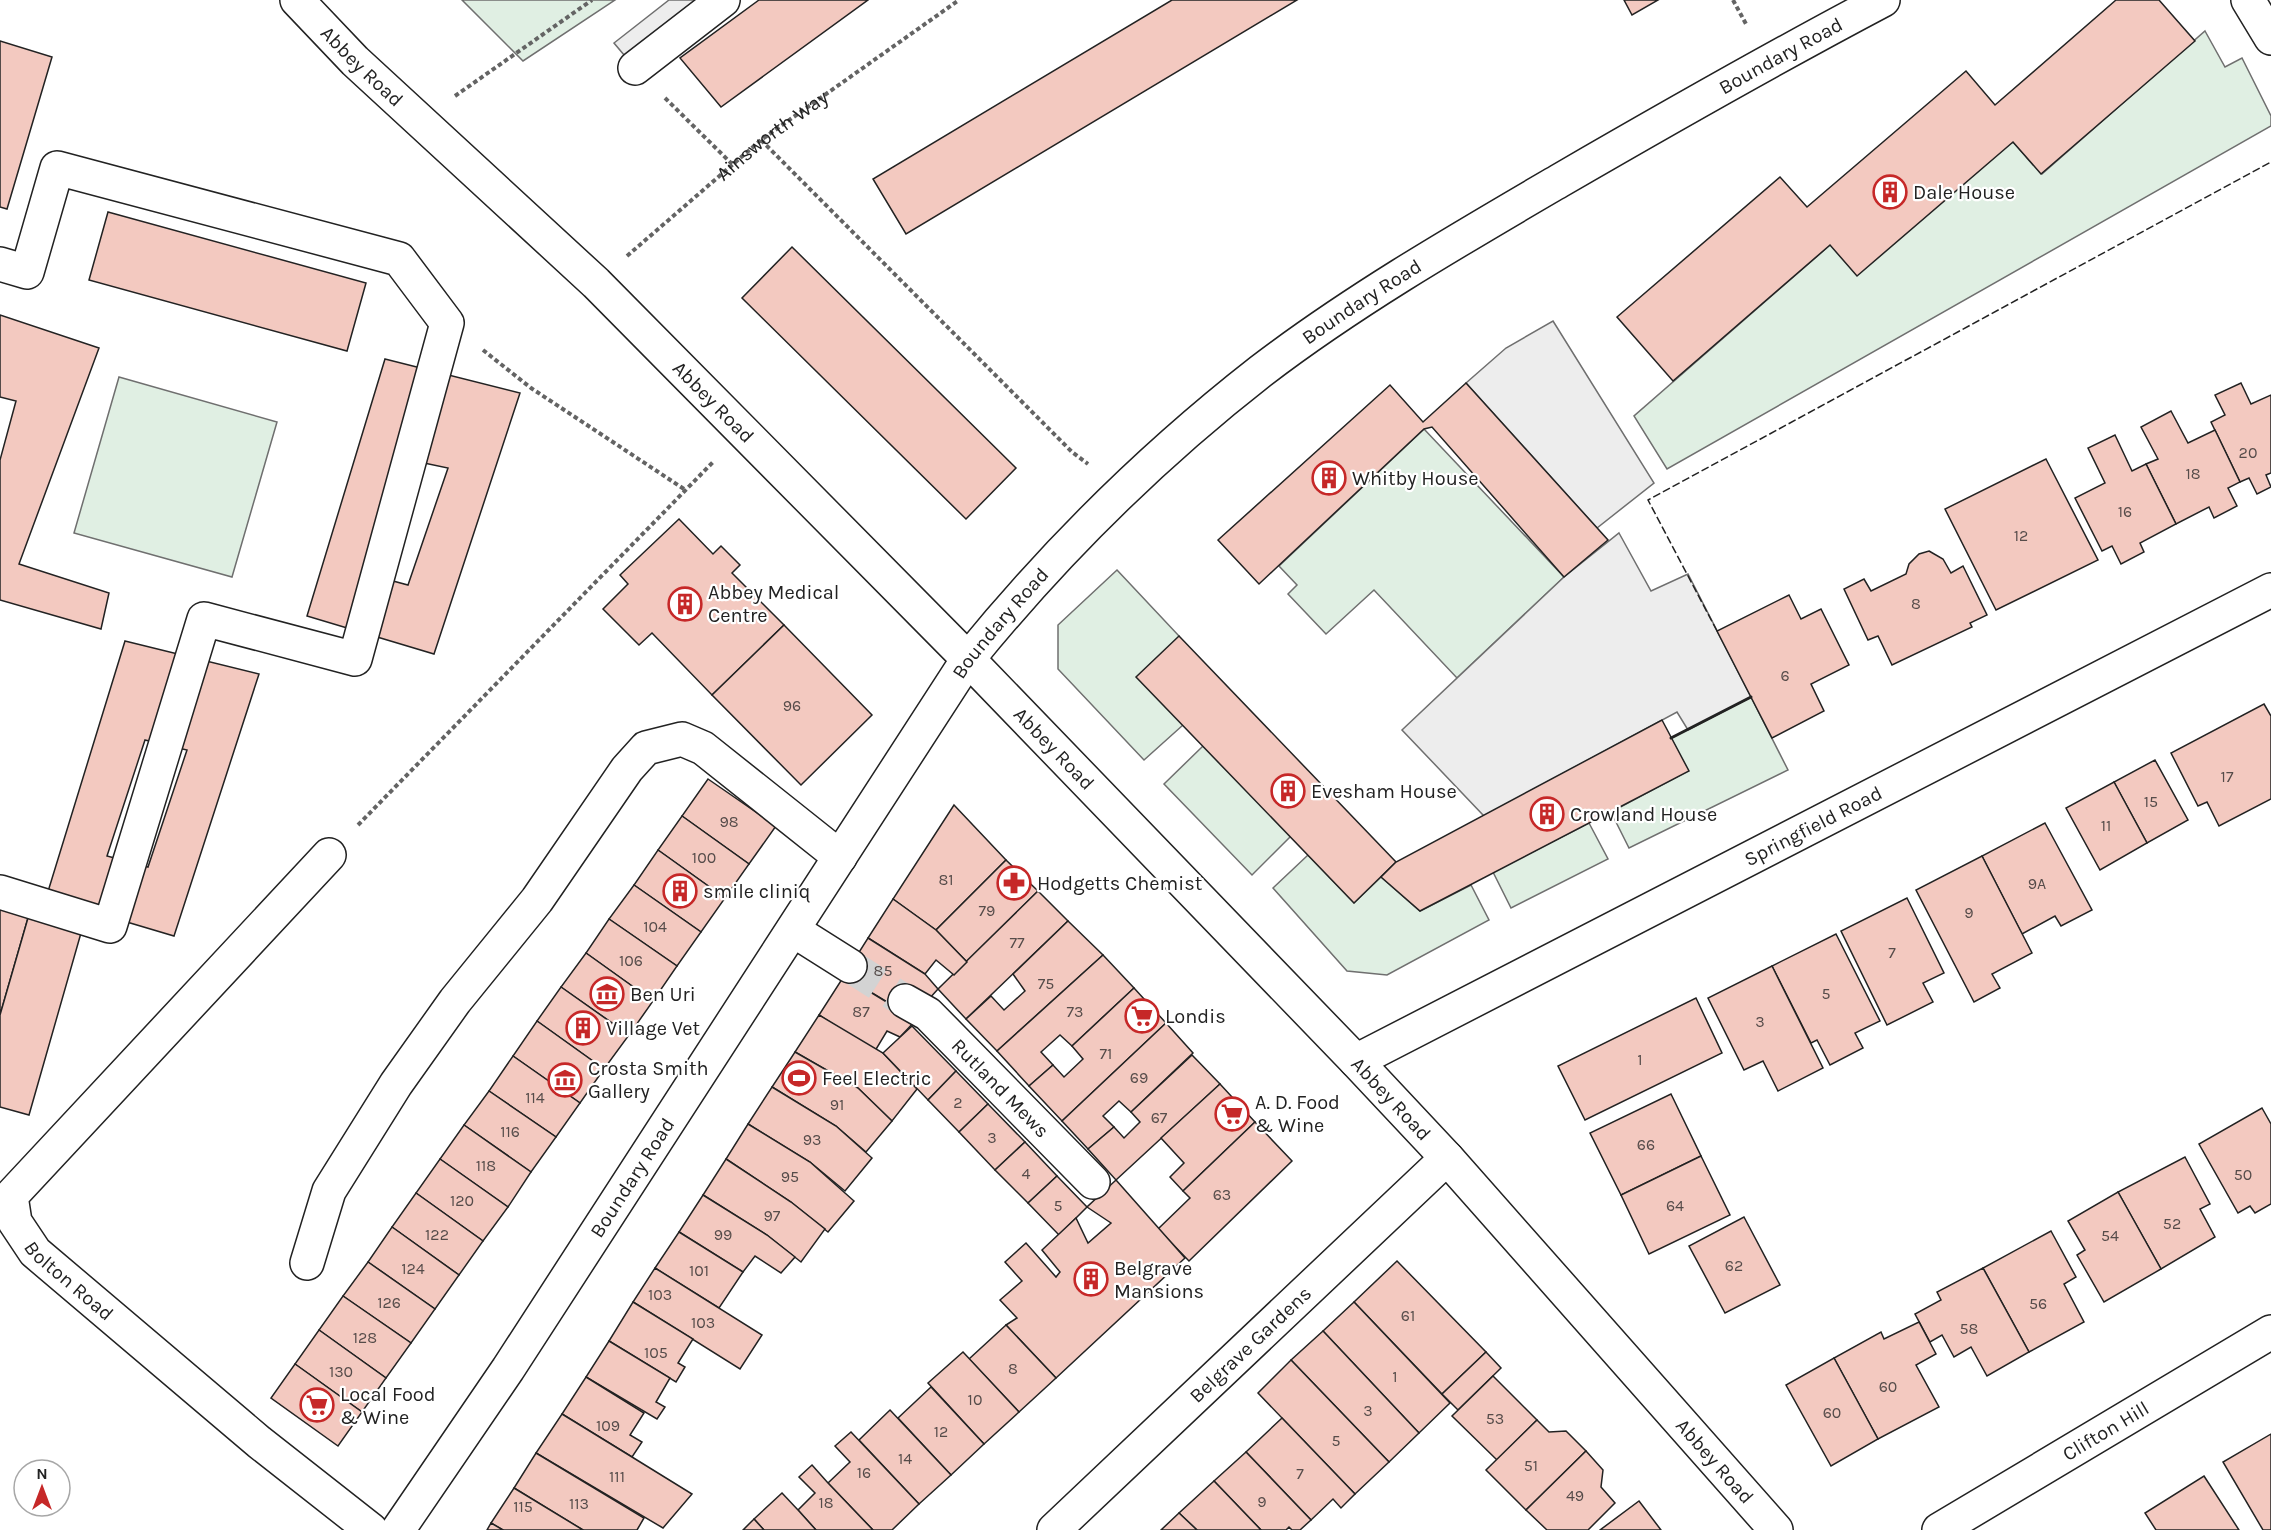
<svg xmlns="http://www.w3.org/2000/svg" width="2271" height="1530" font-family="Karla,sans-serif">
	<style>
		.green { fill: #e0efe3; stroke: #6f6f6f; stroke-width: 1.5 }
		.parking { fill: #ededed; stroke: #6f6f6f; stroke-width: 1.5 }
		.building { fill: #f3c9c0; stroke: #222; stroke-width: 1.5; fill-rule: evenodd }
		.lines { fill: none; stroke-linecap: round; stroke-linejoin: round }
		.minor-tunnel { stroke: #d3d3d3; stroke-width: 33; stroke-dasharray: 33 16; stroke-linecap: butt }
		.minor-casing { stroke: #222; stroke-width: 36 }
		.major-casing { stroke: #222; stroke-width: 36 }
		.path { stroke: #646464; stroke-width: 4; stroke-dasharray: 4.5 3; stroke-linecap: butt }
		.minor { stroke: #fff; stroke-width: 33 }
		.major { stroke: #fff; stroke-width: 33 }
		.fence { stroke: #222; stroke-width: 1.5; stroke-dasharray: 8 3; stroke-linecap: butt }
		.wall { stroke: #222; stroke-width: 3 }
		.labels { text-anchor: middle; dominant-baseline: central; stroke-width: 4.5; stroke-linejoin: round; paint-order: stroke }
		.number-label { font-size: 16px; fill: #564c4a }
		.street-label { font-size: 20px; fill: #222; stroke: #fff }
		.poi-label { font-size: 20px; fill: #222; stroke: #fff; text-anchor: start }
	</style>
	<rect width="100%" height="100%" fill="#fff"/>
	<g class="green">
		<polygon points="462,0 615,0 523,61"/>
		<polygon points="2205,31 2225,67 2242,58 2271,116 2271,126 1667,469 1634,416 1830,245 2013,142 2042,174"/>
		<polygon points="119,377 277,422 232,577 74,533"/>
		<polygon points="1424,429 1564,577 1457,678 1374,590 1326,634 1288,594 1297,585 1279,566"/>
		<polygon points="1117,570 1179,636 1183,725 1144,760 1058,669 1058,625"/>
		<polygon points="1751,697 1788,770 1629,848 1611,812 1688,771 1671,738"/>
		<polygon points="1203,746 1291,836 1252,875 1164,784"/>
		<polygon points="1589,823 1608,859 1511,908 1493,872"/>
		<polygon points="1308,855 1354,903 1381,877 1420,911 1471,885 1489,920 1387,975 1347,971 1273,888"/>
	</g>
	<g class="parking">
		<polygon points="669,0 723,0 635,68 614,43"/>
		<polygon points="1553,321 1654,483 1597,528 1466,383 1506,348"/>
		<polygon points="1619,533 1651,591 1688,574 1751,697 1688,730 1677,712 1484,816 1402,730 1564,577"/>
	</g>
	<g class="building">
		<polygon points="759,0 868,0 721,107 680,58"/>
		<polygon points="1172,0 1297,0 906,234 873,179"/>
		<polygon points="1624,0 1658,0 1632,15"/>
		<polygon points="2116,0 2159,0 2195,41 2041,174 2013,142 1857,276 1830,245 1673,381 1617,317 1780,177 1807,207 1966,71 1995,105"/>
		<polygon points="0,41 52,57 7,209 0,207"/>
		<polygon points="108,212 366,283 347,351 89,280"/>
		<polygon points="792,247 1016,468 966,519 742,298"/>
		<polygon points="0,315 99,348 19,564 109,593 101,629 0,600 0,460 16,401 0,397"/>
		<path d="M385 359 520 393 434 654 307 616ZM405 459 448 468 408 585 367 574Z"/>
		<polygon points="1466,383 1608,540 1564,577 1432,427 1424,429 1259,584 1218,540 1390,385 1423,422"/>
		<polygon points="2241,383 2251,404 2271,395 2271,473 2266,475 2271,487 2257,494 2249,478 2240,482 2211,422 2225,415 2215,395"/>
		<polygon points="2171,411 2188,443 2215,430 2240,482 2228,488 2237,506 2214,518 2209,507 2176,524 2146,464 2158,459 2141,427"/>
		<polygon points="2115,435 2132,471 2146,464 2176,524 2140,543 2144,552 2121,564 2112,546 2102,551 2075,498 2105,483 2088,448"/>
		<polygon points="2046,459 2098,560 1996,610 1945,509"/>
		<polygon points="679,519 713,554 721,546 740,565 732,573 784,625 712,695 652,633 639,645 603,609 628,584 620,575"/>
		<polygon points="1929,551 1943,559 1951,573 1963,566 1987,615 1970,623 1972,627 1892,665 1878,636 1868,640 1844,589 1864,579 1871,591 1906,574 1909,564 1919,554"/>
		<polygon points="1789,595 1801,619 1821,609 1849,665 1811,684 1824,711 1772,738 1717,631"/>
		<polygon points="784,625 872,715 801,785 712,695"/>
		<polygon points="1179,636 1396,862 1354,903 1136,677"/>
		<path d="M125 641 259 674 174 936 46 898ZM145 740 187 750 148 867 107 856Z"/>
		<polygon points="2264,704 2271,716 2271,799 2219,826 2207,802 2198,806 2171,753"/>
		<polygon points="1662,720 1689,771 1420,911 1381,877 1396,862"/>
		<polygon points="2155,760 2188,820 2147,843 2114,782"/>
		<polygon points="708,779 776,826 749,864 682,816"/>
		<polygon points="2114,782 2147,843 2100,870 2066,808"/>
		<polygon points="954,805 1006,860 936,930 893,899"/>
		<polygon points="682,816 749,864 725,898 658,850"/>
		<polygon points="2045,823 2092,910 2061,926 2055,916 2022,934 1982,856"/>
		<polygon points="658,850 725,898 701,932 634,885"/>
		<polygon points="1982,856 2032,953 1992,974 2000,988 1974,1002 1916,890"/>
		<polygon points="1006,860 1038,891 967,962 936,930"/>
		<polygon points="634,885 701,932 677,966 609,919"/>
		<polygon points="1038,891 1068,921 966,1019 938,989"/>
		<polygon points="1907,898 1944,973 1923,983 1933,1002 1887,1025 1841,931"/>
		<polygon points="893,899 936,930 967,962 954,975 936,960 925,974 868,938"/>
		<polygon points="0,903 30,911 0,1015"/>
		<polygon points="30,911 83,926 29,1115 0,1107 0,1015"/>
		<polygon points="609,919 677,966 653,1001 586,953"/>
		<polygon points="1068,921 1103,955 997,1051 966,1019 991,996 1004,1010 1025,991 1013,974"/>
		<polygon points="1836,934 1880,1021 1855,1033 1863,1048 1830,1065 1817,1040 1811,1043 1772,966"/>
		<polygon points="868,938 925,974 938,989 928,1000 897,1008 844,976"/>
		<polygon points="586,953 653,1001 629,1035 561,987"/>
		<polygon points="1103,955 1134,988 1072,1046 1060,1035 1041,1052 1053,1065 1029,1086 997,1051"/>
		<polygon points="1772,966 1823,1068 1778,1091 1763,1061 1744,1070 1708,998"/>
		<polygon points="844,976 916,1020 900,1037 887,1031 875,1051 819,1015"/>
		<polygon points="561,987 629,1035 604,1069 537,1021"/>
		<polygon points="1134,988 1166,1023 1062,1121 1029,1086 1053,1065 1064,1077 1083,1059 1072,1046"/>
		<polygon points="1696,998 1722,1053 1585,1120 1558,1066"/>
		<polygon points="819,1015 883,1053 917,1089 892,1121 858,1088 795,1052"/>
		<polygon points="537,1021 604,1069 580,1103 513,1056"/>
		<polygon points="1166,1023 1193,1053 1131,1112 1119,1101 1103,1116 1114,1127 1088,1149 1062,1121"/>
		<polygon points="912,1026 956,1071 928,1100 883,1053"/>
		<polygon points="795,1052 858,1088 892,1121 866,1152 836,1126 772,1087"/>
		<polygon points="1192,1055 1220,1084 1116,1180 1088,1149 1114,1127 1124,1138 1140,1122 1131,1112"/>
		<polygon points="513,1056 580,1103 556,1137 489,1091"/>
		<polygon points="956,1071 988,1104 959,1132 928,1100"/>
		<polygon points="1220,1084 1255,1122 1183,1191 1170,1177 1184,1163 1161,1138"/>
		<polygon points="772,1087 836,1126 872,1158 845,1191 810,1162 748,1124"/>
		<polygon points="489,1091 556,1137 531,1172 464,1125"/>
		<polygon points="1671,1094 1701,1156 1621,1195 1590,1133"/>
		<polygon points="988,1104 1025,1142 995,1170 959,1132"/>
		<polygon points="2262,1108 2271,1124 2271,1204 2255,1213 2250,1206 2238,1213 2199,1144"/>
		<polygon points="1255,1122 1292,1161 1189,1261 1158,1229 1190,1198 1183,1191"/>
		<polygon points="748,1124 810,1162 854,1201 828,1232 791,1202 726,1159"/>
		<polygon points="464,1125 531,1172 508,1207 440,1159"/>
		<polygon points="1025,1142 1057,1176 1028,1203 995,1170"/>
		<polygon points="1701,1156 1730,1215 1649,1254 1621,1195"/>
		<polygon points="2185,1157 2210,1204 2200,1209 2215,1237 2161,1269 2118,1192"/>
		<polygon points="440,1159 508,1207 483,1241 416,1193"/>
		<polygon points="726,1159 791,1202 825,1229 801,1262 767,1235 703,1195"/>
		<polygon points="1057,1176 1087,1207 1059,1235 1028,1203"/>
		<polygon points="1116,1180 1185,1258 1056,1378 1006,1325 1017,1318 1000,1300 1022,1281 1005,1262 1026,1243 1056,1277 1060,1272 1042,1250 1076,1218 1088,1243 1111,1223 1087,1207"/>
		<polygon points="2118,1192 2161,1269 2104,1302 2077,1255 2085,1250 2068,1221"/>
		<polygon points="416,1193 483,1241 459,1275 392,1227"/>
		<polygon points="703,1195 767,1235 795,1257 781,1273 755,1256 743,1272 679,1232"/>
		<polygon points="1744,1217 1780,1285 1725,1313 1689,1246"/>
		<polygon points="392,1227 459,1275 435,1309 368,1262"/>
		<polygon points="2051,1231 2076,1277 2064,1284 2084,1322 2029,1352 1983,1268"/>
		<polygon points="679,1232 743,1272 719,1308 655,1268"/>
		<polygon points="1397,1261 1486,1352 1442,1394 1354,1302"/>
		<polygon points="368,1262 435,1309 411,1343 343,1296"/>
		<polygon points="655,1268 762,1335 740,1369 633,1302"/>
		<polygon points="1983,1268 2029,1352 1987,1376 1971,1347 1954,1357 1942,1335 1930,1342 1915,1314 1941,1300 1937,1292"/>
		<polygon points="343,1296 411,1343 386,1378 319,1330"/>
		<polygon points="633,1302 693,1339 678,1363 685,1367 676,1382 609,1341"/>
		<polygon points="1354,1302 1450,1403 1419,1433 1323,1331"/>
		<polygon points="1919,1322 1936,1354 1916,1365 1939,1407 1878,1439 1834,1358 1881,1332 1884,1339"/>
		<polygon points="1006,1325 1056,1378 1019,1412 969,1359"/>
		<polygon points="319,1330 386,1378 362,1412 295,1364"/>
		<polygon points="1323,1331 1419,1433 1389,1462 1291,1360"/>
		<polygon points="609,1341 670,1378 656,1402 665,1407 657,1419 586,1377"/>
		<polygon points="963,1352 1019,1412 984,1444 928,1383"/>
		<polygon points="1486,1352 1501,1368 1458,1410 1442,1394"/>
		<polygon points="1834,1358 1878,1439 1831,1466 1786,1385"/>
		<polygon points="1291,1360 1389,1462 1355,1494 1258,1393"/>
		<polygon points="295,1364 362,1412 338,1446 271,1398"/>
		<polygon points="1493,1376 1537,1420 1497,1460 1452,1416"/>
		<polygon points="586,1377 644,1413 630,1435 642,1442 632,1457 562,1414"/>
		<polygon points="931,1387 984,1444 951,1475 898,1418"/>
		<polygon points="890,1410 951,1475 919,1504 859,1440"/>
		<polygon points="562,1414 632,1457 692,1494 663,1528 536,1453"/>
		<polygon points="1282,1418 1355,1494 1341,1508 1333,1499 1311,1520 1246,1452"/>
		<polygon points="1537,1420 1549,1432 1566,1431 1586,1451 1526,1510 1486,1470"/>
		<polygon points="851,1432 919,1504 892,1530 873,1530 828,1483 850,1462 835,1446"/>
		<polygon points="2271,1434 2271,1530 2263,1530 2223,1462"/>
		<polygon points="1586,1451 1603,1470 1601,1487 1615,1503 1588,1530 1547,1530 1526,1510"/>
		<polygon points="1246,1452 1311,1520 1300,1530 1292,1530 1289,1527 1286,1530 1261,1530 1214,1481"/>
		<polygon points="536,1453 644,1518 637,1530 583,1530 514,1488"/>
		<polygon points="812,1465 828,1483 873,1530 816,1530 798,1510 815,1493 799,1477"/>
		<polygon points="2204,1476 2239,1530 2156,1530 2145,1513"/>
		<polygon points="1214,1481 1261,1530 1197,1530 1179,1513"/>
		<polygon points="514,1488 583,1530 503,1530 491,1523"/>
		<polygon points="782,1493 798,1510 816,1530 764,1530 754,1519"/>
		<polygon points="1639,1501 1661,1530 1600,1530"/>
		<polygon points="1179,1513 1197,1530 1161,1530"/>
		<polygon points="754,1519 764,1530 743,1530"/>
		<polygon points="491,1523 503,1530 487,1530"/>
	</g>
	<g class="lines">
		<polyline class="minor-tunnel" points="850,966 905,1001"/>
		<g class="minor-casing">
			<g id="minor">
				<polyline points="2248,0 2271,38"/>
				<polyline points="635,68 723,0"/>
				<polyline points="0,264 27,272 57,168 399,259 447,323 355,659 204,619 110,926 0,892"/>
				<path id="s2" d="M329 855 11 1196 15 1222 35 1252 259 1442 371 1530"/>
				<polyline points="793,930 850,966"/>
				<path id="s3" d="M905 1001 928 1014 1093 1182"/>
				<path id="s4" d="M1356 1061 2271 590"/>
				<polyline points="307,1263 329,1191 396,1084 455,1001 537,900 627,769 646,748 682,739 703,748 840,857"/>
				<path id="s5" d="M398 1530 508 1369 968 659C1055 552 1152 456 1261 371 1354 300 1458 240 1559 181 1666 119 1773 58 1883 0"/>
				<path id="s6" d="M1054 1530 1447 1158"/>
				<path id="s7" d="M1939 1530 2271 1332"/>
			</g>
		</g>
		<g class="major-casing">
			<g id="major">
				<path id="s8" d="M297 0 355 61 596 283 968 659 1356 1061 1447 1158 1776 1530"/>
			</g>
		</g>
		<g class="path">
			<polyline points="1733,0 1746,24"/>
			<polyline points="455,96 592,0"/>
			<polyline points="665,98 732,164"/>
			<polyline points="761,140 1072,452 1088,464"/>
			<path id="s1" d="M627 256 761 140 959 0"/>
			<polyline points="483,350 531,388 684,489"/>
			<polyline points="358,825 714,461"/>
		</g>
		<use href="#minor" class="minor"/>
		<use href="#major" class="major"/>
		<polyline class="fence" points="1717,631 1648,500 2271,162"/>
		<polyline class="wall" points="1671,738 1751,697"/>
	</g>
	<defs>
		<g id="building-ring" transform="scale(1.725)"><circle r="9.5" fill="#fff" stroke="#c62828" stroke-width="1.5"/><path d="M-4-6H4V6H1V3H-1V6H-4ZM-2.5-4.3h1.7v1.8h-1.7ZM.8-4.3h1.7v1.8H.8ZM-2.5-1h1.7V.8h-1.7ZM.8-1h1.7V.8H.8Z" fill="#c62828"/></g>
		<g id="pharmacy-ring" transform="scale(1.725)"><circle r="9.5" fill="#fff" stroke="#c62828" stroke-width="1.5"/><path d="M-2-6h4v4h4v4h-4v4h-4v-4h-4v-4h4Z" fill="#c62828"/></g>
		<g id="museum-ring" transform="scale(1.725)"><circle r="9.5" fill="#fff" stroke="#c62828" stroke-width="1.5"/><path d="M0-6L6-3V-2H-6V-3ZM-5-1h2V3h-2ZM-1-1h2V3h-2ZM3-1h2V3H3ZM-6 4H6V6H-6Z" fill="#c62828"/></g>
		<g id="supermarket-ring" transform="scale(1.725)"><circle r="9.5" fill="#fff" stroke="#c62828" stroke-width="1.5"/><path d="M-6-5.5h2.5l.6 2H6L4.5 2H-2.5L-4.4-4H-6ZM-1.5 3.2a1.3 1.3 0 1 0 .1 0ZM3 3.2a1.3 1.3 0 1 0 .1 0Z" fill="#c62828"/></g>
		<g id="stadium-ring" transform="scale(1.725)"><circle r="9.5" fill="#fff" stroke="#c62828" stroke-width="1.5"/><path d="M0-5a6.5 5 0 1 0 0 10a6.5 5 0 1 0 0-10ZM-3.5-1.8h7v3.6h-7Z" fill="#c62828"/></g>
	</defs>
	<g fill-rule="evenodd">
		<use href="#building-ring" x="1890" y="192"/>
		<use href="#building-ring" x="1329" y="478"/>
		<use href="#building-ring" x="685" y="604"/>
		<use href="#building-ring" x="1288" y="791"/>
		<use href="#building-ring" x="1547" y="814"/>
		<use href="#pharmacy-ring" x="1014" y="883"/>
		<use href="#building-ring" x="680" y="891"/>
		<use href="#museum-ring" x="607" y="994"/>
		<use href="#supermarket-ring" x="1142" y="1016"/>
		<use href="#building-ring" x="583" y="1028"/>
		<use href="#stadium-ring" x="799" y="1078"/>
		<use href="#museum-ring" x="565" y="1080"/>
		<use href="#supermarket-ring" x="1232" y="1114"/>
		<use href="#building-ring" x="1091" y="1279"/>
		<use href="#supermarket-ring" x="317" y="1405"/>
	</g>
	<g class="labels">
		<g class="number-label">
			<text x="2248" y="452">20</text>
			<text x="2193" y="473">18</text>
			<text x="2125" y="511">16</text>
			<text x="2021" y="535">12</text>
			<text x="1916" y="603">8</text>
			<text x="1785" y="675">6</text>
			<text x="792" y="705">96</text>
			<text x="2227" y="776">17</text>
			<text x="2151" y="801">15</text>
			<text x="729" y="821">98</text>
			<text x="2106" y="825">11</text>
			<text x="704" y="857">100</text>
			<text x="946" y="879">81</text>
			<text x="2037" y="883">9A</text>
			<text x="987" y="910">79</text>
			<text x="1969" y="912">9</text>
			<text x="655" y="926">104</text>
			<text x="1017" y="942">77</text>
			<text x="1892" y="952">7</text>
			<text x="631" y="960">106</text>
			<text x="883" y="970">85</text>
			<text x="1046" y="983">75</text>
			<text x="1826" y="993">5</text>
			<text x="861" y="1011">87</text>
			<text x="1075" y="1011">73</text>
			<text x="1760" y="1021">3</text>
			<text x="1106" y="1053">71</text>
			<text x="1640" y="1059">1</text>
			<text x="1139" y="1077">69</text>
			<text x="535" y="1097">114</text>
			<text x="958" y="1102">2</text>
			<text x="837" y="1104">91</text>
			<text x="1159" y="1117">67</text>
			<text x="510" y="1131">116</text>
			<text x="992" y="1137">3</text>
			<text x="812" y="1139">93</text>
			<text x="1646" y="1144">66</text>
			<text x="486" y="1165">118</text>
			<text x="1026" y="1173">4</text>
			<text x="2243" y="1174">50</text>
			<text x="790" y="1176">95</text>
			<text x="1222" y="1194">63</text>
			<text x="462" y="1200">120</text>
			<text x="1058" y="1205">5</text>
			<text x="1675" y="1205">64</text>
			<text x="772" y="1215">97</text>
			<text x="2172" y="1223">52</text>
			<text x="437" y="1234">122</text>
			<text x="723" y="1234">99</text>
			<text x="2110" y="1235">54</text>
			<text x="1734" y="1265">62</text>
			<text x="413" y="1268">124</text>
			<text x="699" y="1270">101</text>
			<text x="660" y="1294">103</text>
			<text x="389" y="1302">126</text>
			<text x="2038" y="1303">56</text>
			<text x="1408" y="1315">61</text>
			<text x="703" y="1322">103</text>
			<text x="1969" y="1328">58</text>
			<text x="365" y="1337">128</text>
			<text x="656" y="1352">105</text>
			<text x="1013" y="1368">8</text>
			<text x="341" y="1371">130</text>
			<text x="1395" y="1376">1</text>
			<text x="1888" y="1386">60</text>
			<text x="975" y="1399">10</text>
			<text x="1368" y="1410">3</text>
			<text x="1832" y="1412">60</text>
			<text x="1495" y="1418">53</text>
			<text x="608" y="1425">109</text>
			<text x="941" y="1431">12</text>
			<text x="1336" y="1440">5</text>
			<text x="905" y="1458">14</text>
			<text x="1531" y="1465">51</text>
			<text x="864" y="1472">16</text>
			<text x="1300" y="1473">7</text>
			<text x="617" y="1476">111</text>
			<text x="1575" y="1495">49</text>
			<text x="1262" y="1501">9</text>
			<text x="826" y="1502">18</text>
			<text x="579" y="1503">113</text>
			<text x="523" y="1506">115</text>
		</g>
		<g class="street-label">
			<text stroke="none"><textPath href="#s5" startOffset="2061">Boundary Road</textPath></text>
			<text stroke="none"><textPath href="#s8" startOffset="93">Abbey Road</textPath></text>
			<text stroke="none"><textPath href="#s1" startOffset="189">Ainsworth Way</textPath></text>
			<text stroke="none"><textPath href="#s5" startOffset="1575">Boundary Road</textPath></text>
			<text stroke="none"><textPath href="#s8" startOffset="579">Abbey Road</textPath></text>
			<text stroke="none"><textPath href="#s5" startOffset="1089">Boundary Road</textPath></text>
			<text stroke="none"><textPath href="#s8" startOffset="1065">Abbey Road</textPath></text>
			<text stroke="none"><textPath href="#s4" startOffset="514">Springfield Road</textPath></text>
			<text stroke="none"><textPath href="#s3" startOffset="130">Rutland Mews</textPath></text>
			<text stroke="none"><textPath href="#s8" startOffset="1551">Abbey Road</textPath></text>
			<text stroke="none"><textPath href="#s5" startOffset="423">Boundary Road</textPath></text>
			<text stroke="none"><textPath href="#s2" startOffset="573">Bolton Road</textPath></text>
			<text stroke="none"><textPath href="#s6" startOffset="270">Belgrave Gardens</textPath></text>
			<text stroke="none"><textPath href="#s7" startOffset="194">Clifton Hill</textPath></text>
			<text stroke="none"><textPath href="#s8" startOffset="2037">Abbey Road</textPath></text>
		</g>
		<g class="poi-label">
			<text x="1913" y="192">Dale House</text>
			<text x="1352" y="478">Whitby House</text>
			<text x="708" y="592">Abbey Medical<tspan x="708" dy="23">Centre</tspan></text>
			<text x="1311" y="791">Evesham House</text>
			<text x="1570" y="814">Crowland House</text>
			<text x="1037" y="883">Hodgetts Chemist</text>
			<text x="703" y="891">smile cliniq</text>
			<text x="630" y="994">Ben Uri</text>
			<text x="1165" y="1016">Londis</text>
			<text x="606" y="1028">Village Vet</text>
			<text x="588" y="1068">Crosta Smith<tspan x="588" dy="23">Gallery</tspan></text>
			<text x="822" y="1078">Feel Electric</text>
			<text x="1255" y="1102">A. D. Food<tspan x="1255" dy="23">&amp; Wine</tspan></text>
			<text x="1114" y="1268">Belgrave<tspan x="1114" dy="23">Mansions</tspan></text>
			<text x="340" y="1394">Local Food<tspan x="340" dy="23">&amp; Wine</tspan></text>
		</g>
	</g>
	<g transform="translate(42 1488)"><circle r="28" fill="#ffffff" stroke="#a7a7a7" stroke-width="1.5"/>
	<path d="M0-4.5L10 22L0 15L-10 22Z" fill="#c62828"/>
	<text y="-9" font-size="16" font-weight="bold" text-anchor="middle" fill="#222222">N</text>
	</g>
</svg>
